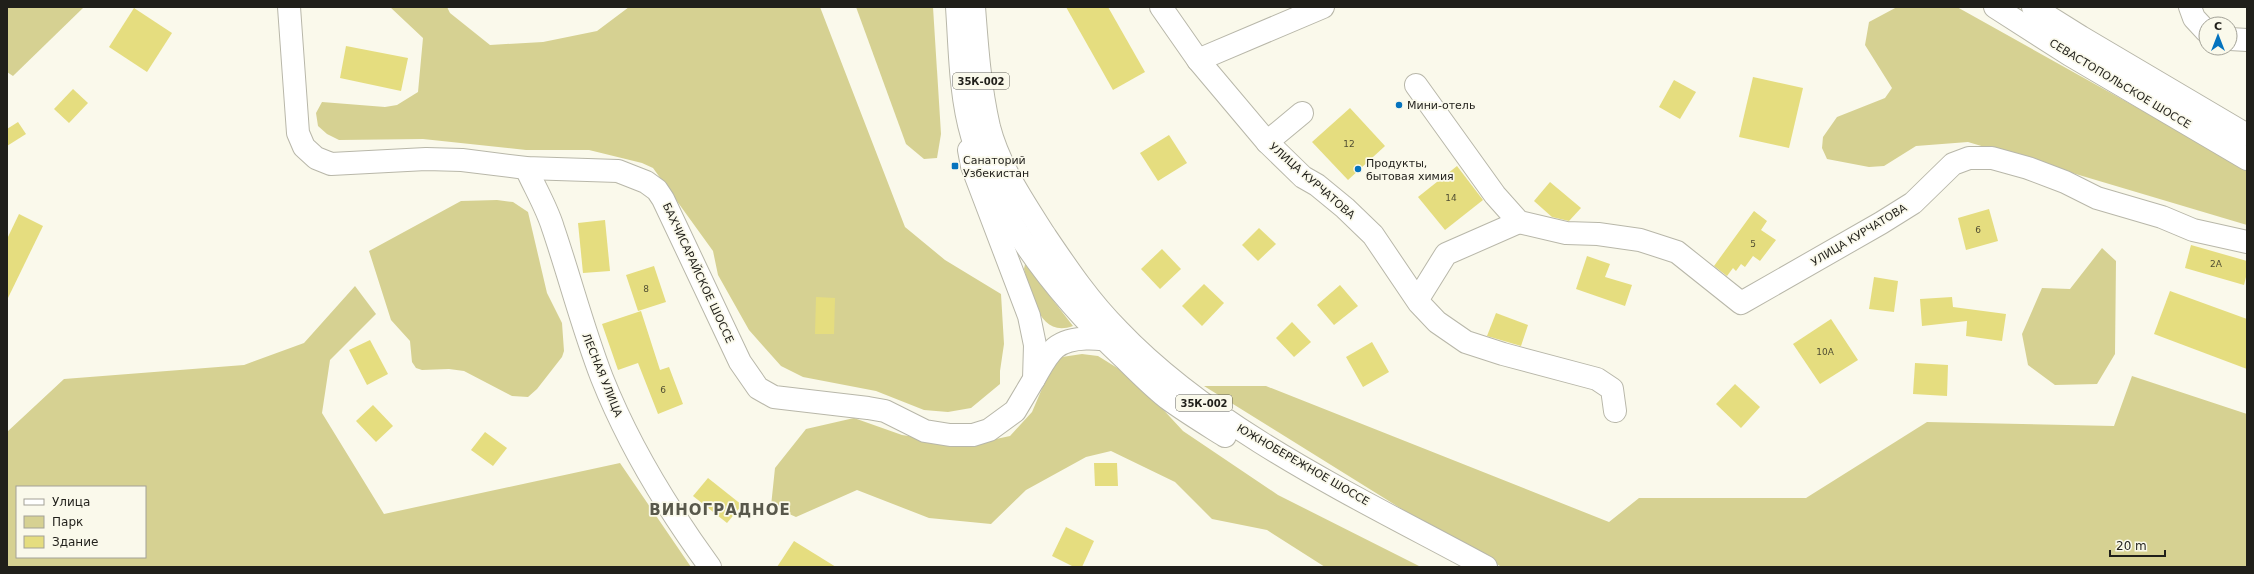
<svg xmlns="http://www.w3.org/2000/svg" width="2254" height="574" font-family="'DejaVu Sans',sans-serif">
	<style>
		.green { fill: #d6d192; fill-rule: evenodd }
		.building { fill: #e5dd7f }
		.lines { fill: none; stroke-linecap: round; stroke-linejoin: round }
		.minor-casing { stroke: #b8b7a9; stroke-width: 24 }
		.major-casing { stroke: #b8b7a9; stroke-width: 24 }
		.highway-casing { stroke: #b8b7a9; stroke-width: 24 }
		.minor { stroke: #fff; stroke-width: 22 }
		.major { stroke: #fff; stroke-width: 22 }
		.highway { stroke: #fff; stroke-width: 22 }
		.poi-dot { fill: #0573be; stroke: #faf9eb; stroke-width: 1.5 }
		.labels { text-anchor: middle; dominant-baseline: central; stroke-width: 3.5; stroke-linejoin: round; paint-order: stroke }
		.number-label { font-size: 9px; fill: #514e33 }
		.shield { fill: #faf9eb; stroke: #616059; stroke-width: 1 }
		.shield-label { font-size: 10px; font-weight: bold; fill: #201f1a }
		.street-label { font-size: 11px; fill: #201f1a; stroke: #faf9eb }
		.poi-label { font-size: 11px; fill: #201f1a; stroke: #faf9eb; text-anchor: start }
		.district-label { font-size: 15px; font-weight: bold; letter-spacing: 1px; fill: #58584b; stroke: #faf9eb }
	</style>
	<rect width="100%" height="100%" fill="#faf9eb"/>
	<g class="green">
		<polygon points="7,7 84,7 13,76 7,72"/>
		<polygon points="390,7 447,7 450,13 490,45 543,42 597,31 629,7 820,7 905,227 945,260 1001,294 1004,344 1000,371 1000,384 971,408 948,412 924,410 876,391 803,377 781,366 749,330 718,275 713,251 653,168 642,163 589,150 526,150 423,139 339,140 327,134 318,126 316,113 322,102 385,107 397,105 418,92 423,38"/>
		<polygon points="856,7 933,7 941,134 937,158 924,159 906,144"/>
		<polygon points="1897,7 1957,7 2247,169 2247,225 1968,142 1916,146 1884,166 1869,167 1827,159 1822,148 1823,137 1837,117 1885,98 1892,88 1865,45 1869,22"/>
		<polygon points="497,200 513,202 528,212 547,293 562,323 564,351 562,357 537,389 528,397 512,396 464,371 449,369 422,370 416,368 412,362 410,341 391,320 369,251 461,201"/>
		<polygon points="2102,248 2116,261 2115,354 2097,384 2055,385 2028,365 2022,334 2042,288 2070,289"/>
		<path d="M1025 264 1073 326C1038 339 1031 292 1024 269Z"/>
		<path d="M355 286 376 314 330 360 322 413 384 514 620 463 691 567H7V432L64 379 244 365 304 343ZM17 487H145V557H17Z"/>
		<polygon points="1082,354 1098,356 1119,369 1147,392 1183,431 1278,495 1421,567 1325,567 1267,530 1212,519 1175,482 1111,451 1086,457 1026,490 991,524 929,518 857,490 796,517 771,506 775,468 806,429 854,418 902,435 968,445 1010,436 1032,412 1053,363 1062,357"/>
		<polygon points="2132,376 2247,414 2247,567 1502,567 1458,544 1204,386 1266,386 1609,522 1639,498 1806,498 1927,422 2114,426"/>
	</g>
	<g class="building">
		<polygon points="1066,7 1108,7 1145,72 1113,90"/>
		<polygon points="134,8 172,33 147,72 109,47"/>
		<polygon points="346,46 408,58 401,91 340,78"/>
		<polygon points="1753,77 1803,88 1789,148 1739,137"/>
		<polygon points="1674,80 1696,92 1680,119 1659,107"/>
		<polygon points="73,89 88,103 69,123 54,109"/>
		<polygon points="1350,108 1385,146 1348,180 1312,142"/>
		<polygon points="18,122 26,134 7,146 7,129"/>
		<polygon points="1169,135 1187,163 1158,181 1140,153"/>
		<polygon points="1457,166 1483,200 1445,230 1418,197"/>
		<polygon points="1550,182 1581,208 1569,221 1552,217 1534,201"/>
		<polygon points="1989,209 1998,241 1966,250 1958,218"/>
		<polygon points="1754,211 1767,221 1761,230 1776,240 1760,261 1753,256 1745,267 1741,264 1736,271 1733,268 1727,276 1714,266"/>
		<polygon points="19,214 43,226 7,300 7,239"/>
		<polygon points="605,220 610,271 583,273 578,223"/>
		<polygon points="1259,228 1276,244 1258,261 1242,245"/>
		<polygon points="2191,245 2247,261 2247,273 2244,285 2185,268"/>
		<polygon points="1162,249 1181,269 1160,289 1141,269"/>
		<polygon points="1587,256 1610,264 1605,277 1632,285 1625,306 1576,289"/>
		<polygon points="654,266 666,302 638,311 626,275"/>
		<polygon points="1874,277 1898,281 1894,312 1869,309"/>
		<polygon points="1204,284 1224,303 1202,326 1182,306"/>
		<polygon points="1340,285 1358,306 1334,325 1317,305"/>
		<polygon points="2170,291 2247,319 2247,369 2154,334"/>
		<polygon points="816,297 835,298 834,334 815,334"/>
		<polygon points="1952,297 1953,307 2006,314 2002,341 1966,336 1967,321 1922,326 1920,299"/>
		<polygon points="641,311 660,370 669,367 683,404 658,414 638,363 618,370 602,324"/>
		<polygon points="1496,313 1528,325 1521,346 1487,336"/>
		<polygon points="1831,319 1858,360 1820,384 1793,344"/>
		<polygon points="1292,322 1311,342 1294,357 1276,338"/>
		<polygon points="370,340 388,374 367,385 349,350"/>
		<polygon points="1372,342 1389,372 1363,387 1346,357"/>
		<polygon points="1915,363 1948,365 1947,396 1913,394"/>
		<polygon points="1735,384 1760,407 1741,428 1716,404"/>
		<polygon points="373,405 393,426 376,442 356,421"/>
		<polygon points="485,432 507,448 493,466 471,450"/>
		<polygon points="1094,463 1117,463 1118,486 1095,486"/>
		<polygon points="708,478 742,505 727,523 693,496"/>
		<polygon points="1066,527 1094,541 1082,567 1074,567 1052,556"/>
		<polygon points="794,541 836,567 777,567"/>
	</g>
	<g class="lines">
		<g class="minor-casing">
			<g id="minor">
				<polyline points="1161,7 1198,60 1267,142 1303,177 1317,185 1345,208 1373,235 1419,303 1437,322 1466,342 1503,354 1597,379 1612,389 1615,411"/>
				<polyline points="2190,7 2194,18 2206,31"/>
				<polyline points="2230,39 2247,40"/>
				<polyline points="1198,60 1323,7"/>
				<polyline points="1416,85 1495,195 1519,222 1566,233 1598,234 1640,240 1677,252 1741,303 1881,223 1913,203 1953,164 1969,158 1992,158 2028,168 2065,182 2097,198 2162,217 2193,230 2247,242"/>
				<polyline points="1267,142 1302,113"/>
				<path d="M526 168C535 188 547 208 553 228 570 278 583 329 602 378 629 446 667 508 710 567"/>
				<polyline points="1418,299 1446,254 1519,222"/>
			</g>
		</g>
		<g class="major-casing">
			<g id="major">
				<polyline points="289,7 298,133 304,147 316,158 331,164 426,159 462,160 526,168 618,171 646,182 657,190 663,199 740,362 758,388 774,397 868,408 885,411 925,431 950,435 973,435 989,430 1015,411 1034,379 1035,345 1029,316 972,166 969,150"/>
				<polyline points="1995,7 2070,55 2247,159"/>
				<polyline points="2033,7 2081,37 2247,135"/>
				<path d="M1034 379C1040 369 1046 356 1055 348 1071 335 1100 338 1119 342"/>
			</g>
		</g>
		<g class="highway-casing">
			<g id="highway">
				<path d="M957 7C960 50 960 95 972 136 999 222 1060 298 1125 359 1138 372 1152 386 1167 398 1186 412 1206 424 1225 436"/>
				<path d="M974 7C977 47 980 88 989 127 999 166 1023 201 1044 234 1067 268 1089 301 1118 330 1215 432 1363 500 1486 567"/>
			</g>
		</g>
		<use href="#minor" class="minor"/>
		<use href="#major" class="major"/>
		<use href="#highway" class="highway"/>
	</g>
	<g class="poi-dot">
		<circle cx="1399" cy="105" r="4"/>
		<rect x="951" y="162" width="8" height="8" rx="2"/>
		<circle cx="1358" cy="169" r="4"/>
	</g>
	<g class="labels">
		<g class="number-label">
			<text x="1349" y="144">12</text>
			<text x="1451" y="198">14</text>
			<text x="1978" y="230">6</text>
			<text x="1753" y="244">5</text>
			<text x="2216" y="264">2А</text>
			<text x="646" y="289">8</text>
			<text x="1825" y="352">10А</text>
			<text x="663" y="390">6</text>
		</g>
		<g class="shield">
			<rect x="953" y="73" width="56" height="16" rx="3"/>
			<rect x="1176" y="395" width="56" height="16" rx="3"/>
		</g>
		<g class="shield-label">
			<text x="981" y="81">35К-002</text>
			<text x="1204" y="403">35К-002</text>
		</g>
		<g class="street-label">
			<text transform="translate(2120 84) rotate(31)">СЕВАСТОПОЛЬСКОЕ ШОССЕ</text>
			<text transform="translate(1312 181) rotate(41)">УЛИЦА КУРЧАТОВА</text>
			<text transform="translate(1859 235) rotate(-31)">УЛИЦА КУРЧАТОВА</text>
			<text transform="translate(698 273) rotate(65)">БАХЧИСАРАЙСКОЕ ШОССЕ</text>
			<text transform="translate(602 375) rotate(68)">ЛЕСНАЯ УЛИЦА</text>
			<text transform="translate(1303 465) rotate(30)">ЮЖНОБЕРЕЖНОЕ ШОССЕ</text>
		</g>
		<g class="poi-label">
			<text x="1407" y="105">Мини-отель</text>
			<text x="963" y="160">Санаторий<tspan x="963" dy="13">Узбекистан</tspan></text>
			<text x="1366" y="163">Продукты,<tspan x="1366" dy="13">бытовая химия</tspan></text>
		</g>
		<g class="district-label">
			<text x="720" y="510">ВИНОГРАДНОЕ</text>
		</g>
	</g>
	<rect width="2254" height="574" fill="none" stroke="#201f1a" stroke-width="16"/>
	<rect x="16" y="486" width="130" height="72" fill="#faf9eb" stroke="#a3a297"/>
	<rect x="24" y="499" width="20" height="6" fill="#ffffff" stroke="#a3a297"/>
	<text x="52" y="506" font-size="12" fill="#201f1a">Улица</text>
	<rect x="24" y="516" width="20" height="12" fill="#d6d192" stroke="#a3a297"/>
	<text x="52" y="526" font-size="12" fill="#201f1a">Парк</text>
	<rect x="24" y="536" width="20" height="12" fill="#e5dd7f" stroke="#a3a297"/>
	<text x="52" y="546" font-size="12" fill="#201f1a">Здание</text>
	<g transform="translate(2218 36)"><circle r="19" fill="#faf9eb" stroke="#a3a297"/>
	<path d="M0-3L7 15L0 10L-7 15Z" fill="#0573be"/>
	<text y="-6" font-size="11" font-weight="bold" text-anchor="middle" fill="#201f1a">С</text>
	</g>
	<path d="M2110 550v6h55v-6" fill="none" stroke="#201f1a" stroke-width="2"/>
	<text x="2116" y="550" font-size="12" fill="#201f1a" stroke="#faf9eb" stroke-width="3" paint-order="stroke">20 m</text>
</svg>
